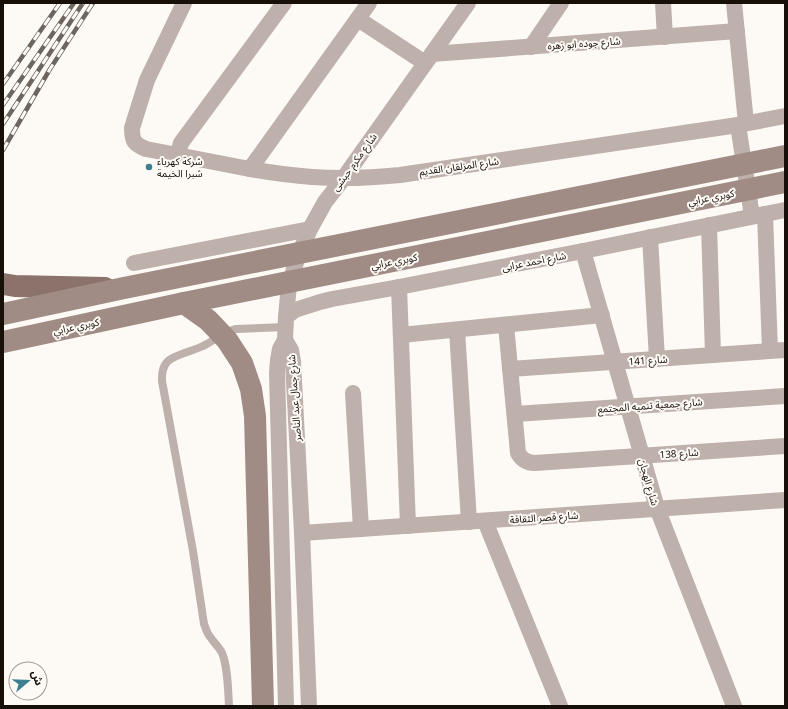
<svg xmlns="http://www.w3.org/2000/svg" width="788" height="709" font-family="'Noto Sans','Noto Sans Arabic',sans-serif">
	<style>
		.lines { fill: none; stroke-linecap: round; stroke-linejoin: round }
		.lane { stroke: #beb0ab; stroke-width: 8 }
		.street { stroke: #beb0ab; stroke-width: 16 }
		.primary { stroke: #8b726a; stroke-width: 22 }
		.rail-casing { stroke: #6c665f; stroke-width: 4.5 }
		.rail { stroke: #fdf9f4; stroke-width: 3; stroke-dasharray: 9; stroke-linecap: butt }
		.secondary-bridge { stroke: #a08c85; stroke-width: 22 }
		.poi-dot { fill: #3c808f; stroke: #fdf9f4; stroke-width: 1.5 }
		.labels { text-anchor: middle; dominant-baseline: central; stroke-width: 4; stroke-linejoin: round; paint-order: stroke }
		.street-label { font-size: 10px; fill: #171008; stroke: #fdf9f4 }
		.poi-label { font-size: 10px; fill: #171008; stroke: #fdf9f4; text-anchor: start }
	</style>
	<rect width="100%" height="100%" fill="#fdf9f4"/>
	<g class="lines">
		<path class="lane" d="M229 706C228 690 228 667 222 653 219 647 214 643 211 638 207 634 206 629 204 624L193 551 162 381C162 374 162 367 168 361 176 354 193 351 203 346 216 340 220 333 236 329L285 327"/>
		<g class="street">
			<path d="M184 3 147 80 132 128C132 141 134 144 146 149 172 154 198 159 224 164 253 170 282 175 312 177 341 179 371 178 400 175L738 125 785 116"/>
			<polyline points="663,3 665,37"/>
			<polyline points="734,3 746,123"/>
			<polyline points="358,19 425,63"/>
			<polyline points="531,47 561,3"/>
			<polyline points="432,54 737,31"/>
			<polyline points="738,125 752,216"/>
			<path d="M180 155C178 151 180 147 181 143L284 3"/>
			<polyline points="250,169 369,3"/>
			<polyline points="765,214 770,351"/>
			<polyline points="709,225 713,355"/>
			<polyline points="650,237 657,359"/>
			<polyline points="583,251 657,508 734,706"/>
			<polyline points="134,263 310,229"/>
			<polyline points="399,287 408,526"/>
			<polyline points="286,317 295,310 320,302 332,299 399,287 583,251 785,210"/>
			<path d="M506 325 518 453C522 460 527 463 535 463L785 446"/>
			<polyline points="457,330 469,522"/>
			<polyline points="401,335 602,315"/>
			<polyline points="285,340 291,350 293,362 302,533 309,706"/>
			<polyline points="510,369 785,350"/>
			<polyline points="353,393 361,529"/>
			<polyline points="515,414 785,396"/>
			<polyline points="485,521 560,706"/>
			<polyline points="302,533 785,500"/>
			<polyline points="286,706 277,373 278,360 280,349 285,340 286,317 289,285 298,256 310,229 325,202 343,179 468,3"/>
		</g>
		<polyline class="primary" points="3,284 15,286 105,288"/>
		<g class="rail-casing">
			<g id="rail">
				<polyline points="3,84 60,3"/>
				<polyline points="3,105 74,3"/>
				<polyline points="3,124 83,3"/>
				<polyline points="3,150 50,69 93,3"/>
			</g>
		</g>
		<use href="#rail" class="rail"/>
		<g class="secondary-bridge">
			<polyline points="184,303 208,320 227,340 242,363 251,389 255,416 263,706"/>
			<polyline points="3,314 124,288 785,156"/>
			<polyline points="3,342 184,303 785,182"/>
		</g>
	</g>
	<circle class="poi-dot" cx="149" cy="167" r="4"/>
	<g class="labels">
		<g class="street-label">
			<text transform="translate(584 43) rotate(-4)">شارع جوده ابو زهره</text>
			<text transform="translate(354 162) rotate(-54)">شارع مكرم حبشى</text>
			<text transform="translate(459 166) rotate(-8)">شارع المزلقان القديم</text>
			<text transform="translate(711 197) rotate(-11)">كوبري عرابي</text>
			<text transform="translate(394 261) rotate(-11)">كوبري عرابي</text>
			<text transform="translate(534 261) rotate(-11)">شارع احمد عرابى</text>
			<text transform="translate(76 326) rotate(-12)">كوبري عرابي</text>
			<text transform="translate(648 360) rotate(-4)">شارع 141</text>
			<text transform="translate(294 398) rotate(-94)">شارع جمال عبد الناصر</text>
			<text transform="translate(650 405) rotate(-4)">شارع جمعية تنميه المجتمع</text>
			<text transform="translate(679 453) rotate(-4)">شارع 138</text>
			<text transform="translate(649 482) rotate(74)">شارع الهجان</text>
			<text transform="translate(544 517) rotate(-4)">شارع قصر الثقافة</text>
		</g>
		<g class="poi-label">
			<text x="157" y="161">شركة كهرباء<tspan x="157" dy="12">شبرا الخيمة</tspan></text>
		</g>
	</g>
	<rect width="788" height="709" fill="none" stroke="#171008" stroke-width="8"/>
	<g transform="translate(28 681) rotate(71)"><circle r="19" fill="#fdf9f4" stroke="#a19c96"/>
	<path d="M0-3L7 15L0 10L-7 15Z" fill="#3c808f"/>
	<text y="-6" font-size="11" font-weight="bold" text-anchor="middle" fill="#171008">ش</text>
	</g>
</svg>
